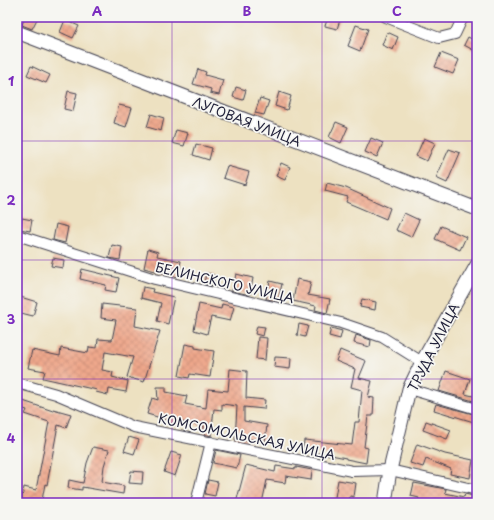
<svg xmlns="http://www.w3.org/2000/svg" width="494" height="520" font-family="'Playpen Sans',sans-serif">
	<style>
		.building { fill: url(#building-cross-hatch) }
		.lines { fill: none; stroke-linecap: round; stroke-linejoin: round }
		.minor-casing { stroke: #403f4f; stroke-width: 12 }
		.tertiary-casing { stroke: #403f4f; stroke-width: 15 }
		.minor { stroke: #fff; stroke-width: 10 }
		.tertiary { stroke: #fff; stroke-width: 13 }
		.grid { fill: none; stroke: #7b2cbf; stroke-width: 1; stroke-opacity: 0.55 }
		.labels { text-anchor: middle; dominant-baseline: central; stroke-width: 3.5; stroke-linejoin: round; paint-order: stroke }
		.street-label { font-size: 13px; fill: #22223b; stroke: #f6f6f2 }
		.neatline { fill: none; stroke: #7b2cbf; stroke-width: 1.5 }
		.grid-label { font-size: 13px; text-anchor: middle; font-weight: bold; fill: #7b2cbf }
	</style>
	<defs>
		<pattern id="building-cross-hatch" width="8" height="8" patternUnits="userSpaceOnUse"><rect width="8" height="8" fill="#eea78b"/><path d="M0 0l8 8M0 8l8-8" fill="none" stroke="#cc8f79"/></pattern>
	</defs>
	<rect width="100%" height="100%" fill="#f6f6f2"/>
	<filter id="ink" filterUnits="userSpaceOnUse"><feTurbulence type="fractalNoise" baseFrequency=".025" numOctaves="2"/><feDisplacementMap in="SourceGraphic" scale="8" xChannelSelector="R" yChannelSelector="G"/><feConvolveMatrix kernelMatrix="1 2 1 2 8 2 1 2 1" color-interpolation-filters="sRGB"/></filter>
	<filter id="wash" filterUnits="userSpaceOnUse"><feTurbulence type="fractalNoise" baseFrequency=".012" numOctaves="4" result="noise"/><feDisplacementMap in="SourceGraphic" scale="16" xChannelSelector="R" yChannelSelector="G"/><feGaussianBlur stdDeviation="0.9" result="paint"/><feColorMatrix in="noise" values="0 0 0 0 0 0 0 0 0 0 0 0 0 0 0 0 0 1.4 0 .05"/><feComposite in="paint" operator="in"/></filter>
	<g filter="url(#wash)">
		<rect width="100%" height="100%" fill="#ede1c1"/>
		<g id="blocks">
			<g class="building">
				<polygon points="25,17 38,17 32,29 22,25"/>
				<polygon points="328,17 341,17 337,29 325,26"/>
				<polygon points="65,20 79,26 73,38 60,32"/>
				<polygon points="356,25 368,29 360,51 348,46"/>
				<polygon points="387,32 398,37 393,50 382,45"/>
				<polygon points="468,37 477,42 477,52 464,45"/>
				<polygon points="441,53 459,60 453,74 435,67"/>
				<polygon points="31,66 50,75 46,83 27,75"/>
				<polygon points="198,69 206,72 205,75 223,80 219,95 210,93 211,89 193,84"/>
				<polygon points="236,87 246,90 243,100 233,97"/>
				<polygon points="68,91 77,93 73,111 64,109"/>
				<polygon points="279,92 291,96 287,110 275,106"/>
				<polygon points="260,98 269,101 264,115 255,113"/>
				<polygon points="119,105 132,108 126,127 114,123"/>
				<polygon points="151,114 164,118 161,131 147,127"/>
				<polygon points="336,122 348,127 341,143 329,137"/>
				<polygon points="176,130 188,133 184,146 172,143"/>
				<polygon points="371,138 383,143 377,157 365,152"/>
				<polygon points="424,138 435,143 427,161 416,156"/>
				<polygon points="196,144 212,148 209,160 193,155"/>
				<polygon points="449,149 460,153 447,183 436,178"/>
				<polygon points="281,163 290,167 285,180 276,176"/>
				<polygon points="227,166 249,172 245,185 223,178"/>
				<polygon points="327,183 346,188 390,208 386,219 346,202 348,197 325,191"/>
				<polygon points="404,213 419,220 411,237 396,230"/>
				<polygon points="22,218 32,220 30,231 20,229"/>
				<polygon points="56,224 68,227 65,243 53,240"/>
				<polygon points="441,226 466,237 460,250 435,239"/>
				<polygon points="112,245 122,247 120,260 109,258"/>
				<polygon points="148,249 158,252 157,256 181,261 178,277 144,268"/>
				<polygon points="53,258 64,260 63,268 51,266"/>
				<polygon points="82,269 119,278 116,292 105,290 106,285 80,279"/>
				<polygon points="206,273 214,275 212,286 204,284"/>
				<polygon points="236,274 253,278 250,295 232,291"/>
				<polygon points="297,279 311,282 308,295 330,299 327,313 315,310 316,306 293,301"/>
				<polygon points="270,281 282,284 278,301 266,299"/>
				<polygon points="143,287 153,289 152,292 174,297 168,324 157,321 161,303 141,298"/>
				<polygon points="17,296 37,302 33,316 17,312"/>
				<polygon points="362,299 376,302 375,310 360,307"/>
				<polygon points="102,304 137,308 135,326 160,331 144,382 127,377 133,357 105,352 102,370 113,372 112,377 128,381 126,392 109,389 108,395 96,392 97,390 43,378 45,371 28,368 32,350 60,356 61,348 88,353 89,347 97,348 98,339 112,340 116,320 101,318"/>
				<polygon points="199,304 221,309 222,304 234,307 230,321 211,317 207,334 194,330"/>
				<polygon points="299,324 308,326 305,337 297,335"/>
				<polygon points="257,326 265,327 263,336 255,334"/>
				<polygon points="331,328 342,331 340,339 329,336"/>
				<polygon points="356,335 371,340 370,347 354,343"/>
				<polygon points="258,337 267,338 265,360 256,359"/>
				<polygon points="185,344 195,346 195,348 214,351 210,377 190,374 189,378 179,376"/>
				<polygon points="340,350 366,361 359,378 372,381 368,397 374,398 373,416 368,416 364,447 368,448 366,463 346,459 346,458 331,455 303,451 304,440 352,445 355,422 359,422 362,390 351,387 355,369 336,361"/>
				<polygon points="275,357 291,358 290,369 274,367"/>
				<polygon points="230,369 247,371 246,398 265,400 264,409 244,407 244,421 267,425 265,442 250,439 250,441 235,440 237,406 222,404 222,410 214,409 211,436 204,434 204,426 181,422 180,426 168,423 168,420 147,414 152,398 158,400 157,387 166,387 166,392 187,396 185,404 206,408 208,389 228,391"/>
				<polygon points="446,371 470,379 465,394 477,397 477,402 439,391"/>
				<polygon points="17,399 53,411 53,409 71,414 66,428 58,425 47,485 45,484 42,500 33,499 32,503 21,503 24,487 36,490 49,422 25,414 27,410 17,407"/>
				<polygon points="436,404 477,415 477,423 434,410"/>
				<polygon points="426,421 451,430 447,439 423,430"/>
				<polygon points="129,437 139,440 134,454 124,451"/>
				<polygon points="417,444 445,454 473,460 470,478 450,474 451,469 426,459 423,467 410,463"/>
				<polygon points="93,447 109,450 104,466 102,482 124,486 123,494 82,487 82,490 68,488 69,480 83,483 87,463"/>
				<polygon points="216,450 240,455 237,468 213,463"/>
				<polygon points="171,452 182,455 175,476 164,472"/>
				<polygon points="246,465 275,472 276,466 296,469 296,467 312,470 311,480 286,476 285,483 267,480 262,503 236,503"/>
				<polygon points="131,471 143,472 142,484 129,483"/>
				<polygon points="208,480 218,482 215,496 205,494"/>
				<polygon points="338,480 356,483 354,497 350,496 349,503 334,503"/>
				<polygon points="414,483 446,489 445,493 464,497 465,494 477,497 477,503 418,503 419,498 411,496"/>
			</g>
		</g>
	</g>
	<g filter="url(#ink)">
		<use href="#blocks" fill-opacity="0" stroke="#403f4f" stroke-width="1"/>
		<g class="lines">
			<g class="minor-casing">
				<g id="minor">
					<polyline points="386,17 439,38 455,34 463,17"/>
					<polyline points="17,235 155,279 341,323 382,337 422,362"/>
					<polyline points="17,383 56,394 134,427 352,471 390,470 477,490"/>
					<polyline points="409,389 477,409"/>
					<polyline points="196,503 211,442"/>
				</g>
			</g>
			<g class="tertiary-casing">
				<g id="tertiary">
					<polyline points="17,32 477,209"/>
					<polyline points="385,503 390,470 409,389 422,362 477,265"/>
				</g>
			</g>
			<use href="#minor" class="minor"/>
			<use href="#tertiary" class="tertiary"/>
		</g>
	</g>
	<path class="grid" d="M172 17V503M322 17V503M17 141H477M17 260H477M17 379H477"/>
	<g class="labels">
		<g class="street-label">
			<text transform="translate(247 121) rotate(21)">ЛУГОВАЯ УЛИЦА</text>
			<text transform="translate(225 282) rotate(13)">БЕЛИНСКОГО УЛИЦА</text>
			<text transform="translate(433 347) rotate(-63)">ТРУДА УЛИЦА</text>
			<text transform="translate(247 436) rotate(12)">КОМСОМОЛЬСКАЯ УЛИЦА</text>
		</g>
	</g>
	<rect width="494" height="520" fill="none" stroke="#f6f6f2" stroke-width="44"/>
	<rect x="22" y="22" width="450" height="476" class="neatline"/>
	<g class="grid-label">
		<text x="97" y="16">A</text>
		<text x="247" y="16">B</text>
		<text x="397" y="16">C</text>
		<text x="11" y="86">1</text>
		<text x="11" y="205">2</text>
		<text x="11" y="324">3</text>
		<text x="11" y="443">4</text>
	</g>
</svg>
